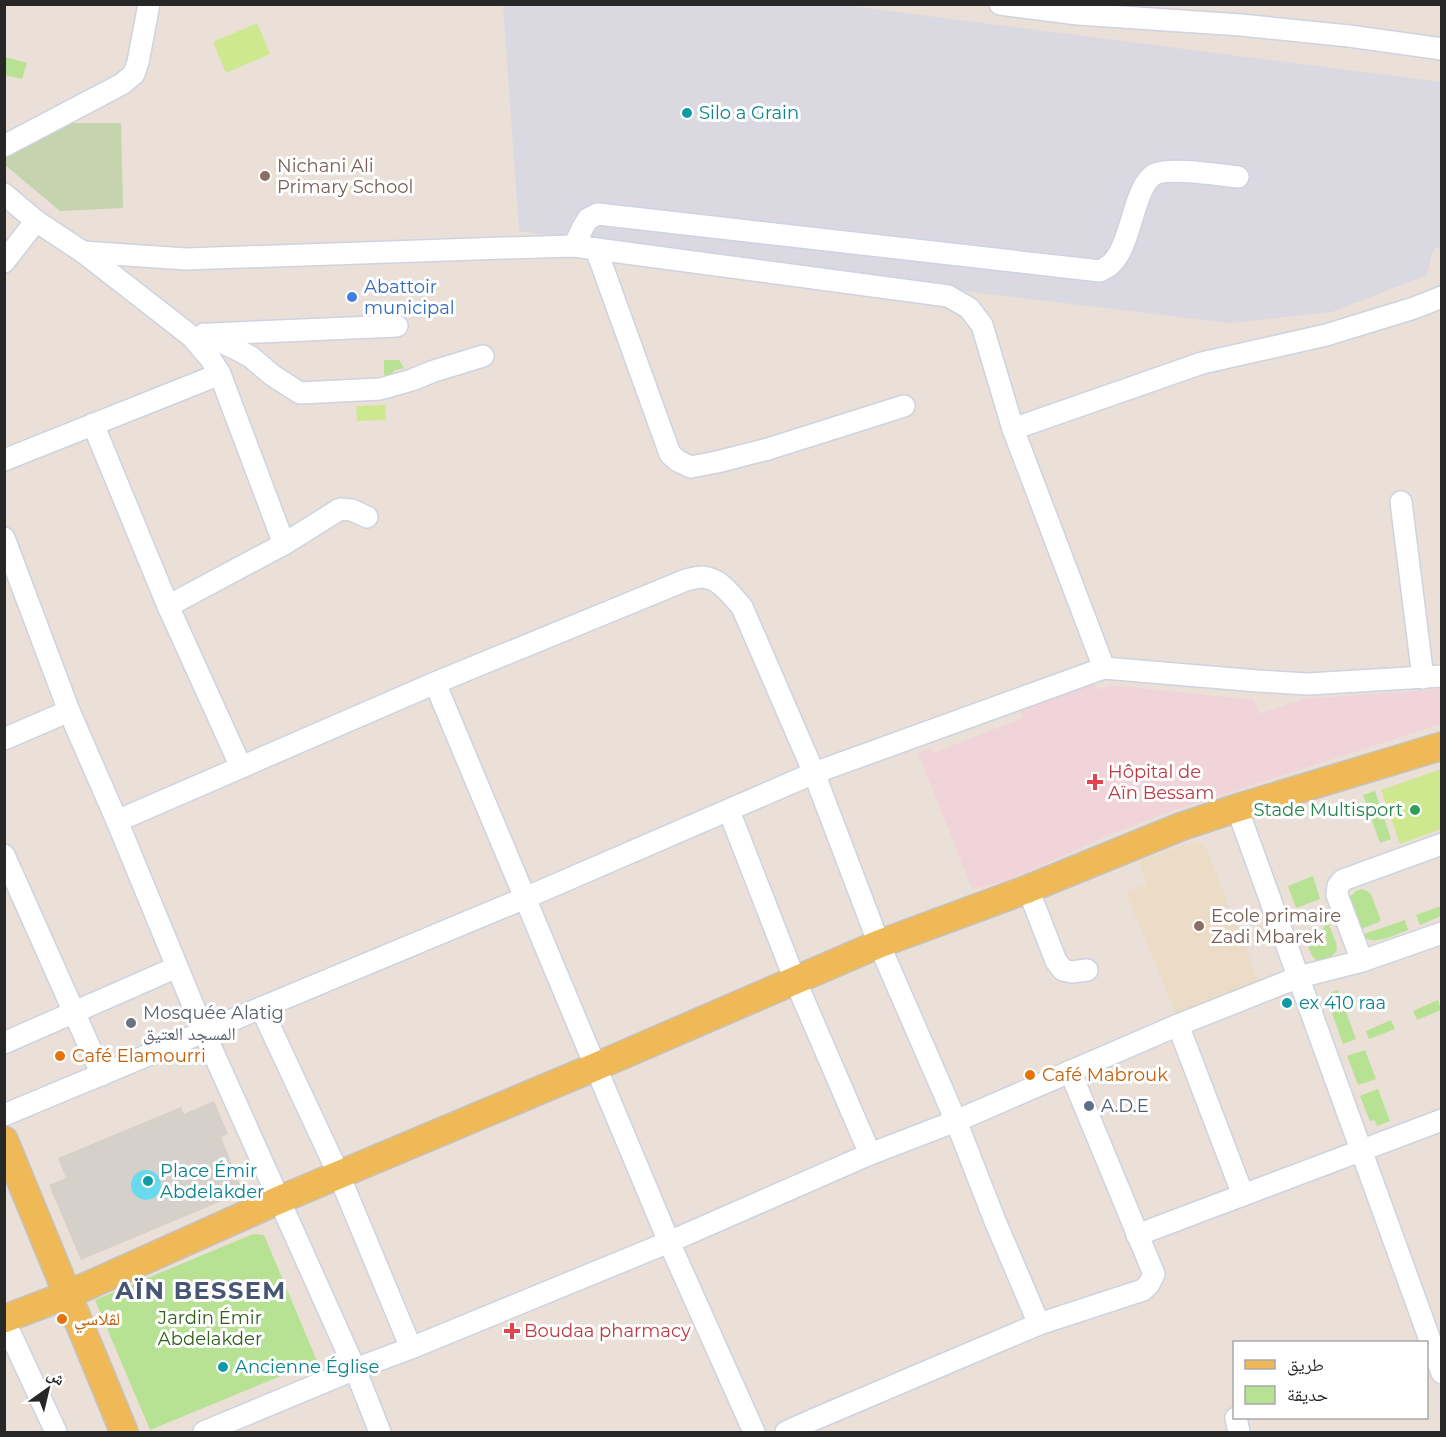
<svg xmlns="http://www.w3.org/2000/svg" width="1446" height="1437" font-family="Montserrat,'Noto Naskh Arabic',sans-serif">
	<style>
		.industrial { fill: #dad9e1 }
		.education { fill: #ecdbc6 }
		.medical { fill: #f1d4d9 }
		.green { fill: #b7e193 }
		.cemetery { fill: #c5d3af }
		.pitch { fill: #cde88f }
		.plaza { fill: #d6d0ca }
		.water { fill: #69daed }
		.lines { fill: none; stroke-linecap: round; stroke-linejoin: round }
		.minor-casing { stroke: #cdd3e0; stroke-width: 24 }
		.major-casing { stroke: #c3c3c3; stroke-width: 30 }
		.minor { stroke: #fff; stroke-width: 21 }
		.major { stroke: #efb957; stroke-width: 27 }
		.culture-dot { fill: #0f9aa8; stroke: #fff; stroke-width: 2 }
		.education-dot { fill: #8d6e63; stroke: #fff; stroke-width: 2 }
		.shop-dot { fill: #3f7fe0; stroke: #fff; stroke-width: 2 }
		.health-dot { fill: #e0444e; stroke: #fff; stroke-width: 2 }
		.leisure-dot { fill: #2e9e5b; stroke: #fff; stroke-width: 2 }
		.worship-dot { fill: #6b7280; stroke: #fff; stroke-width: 2 }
		.food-dot { fill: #e8710a; stroke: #fff; stroke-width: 2 }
		.service-dot { fill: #5c6f8a; stroke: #fff; stroke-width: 2 }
		.labels { text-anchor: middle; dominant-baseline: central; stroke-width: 6; stroke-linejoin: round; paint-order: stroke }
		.culture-label { font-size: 18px; fill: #0d838f; stroke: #fff; text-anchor: start }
		.education-label { font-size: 18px; fill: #785e54; stroke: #fff; text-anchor: start }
		.shop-label { font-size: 18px; fill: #366cbe; stroke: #fff; text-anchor: start }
		.health-label { font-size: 18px; fill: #be3a42; stroke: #fff; text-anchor: start }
		.leisure-label { font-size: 18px; fill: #27864d; stroke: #fff; text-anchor: end }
		.worship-label { font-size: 18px; fill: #5b616d; stroke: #fff; text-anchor: start }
		.food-label { font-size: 18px; fill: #c56008; stroke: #fff; text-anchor: start }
		.service-label { font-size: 18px; fill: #4e5e75; stroke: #fff; text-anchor: start }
		.park-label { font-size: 18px; fill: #316119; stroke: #fff }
		.district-label { font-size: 24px; font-weight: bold; letter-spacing: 1.5px; fill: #485676; stroke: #fff }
	</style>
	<rect width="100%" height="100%" fill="#eae0d7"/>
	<polygon class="industrial" points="503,5 843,5 1441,82 1441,249 1436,248 1432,253 1427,275 1332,312 1229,323 832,275 519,231"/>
	<polygon class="education" points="1198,842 1206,848 1258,980 1176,1014 1126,893 1147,884 1139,861 1186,844 1188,847"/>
	<polygon class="medical" points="1094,681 1098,690 1110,685 1254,700 1259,714 1303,699 1441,689 1441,724 1172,811 1111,834 1007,881 972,889 918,753 931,748 933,753 1023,718 1019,709"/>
	<g class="green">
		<polygon points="5,57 27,63 22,79 5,75"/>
		<polygon points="384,360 399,360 404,368 395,370 387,378 384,378"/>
		<polygon points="1375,791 1391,839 1380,843 1363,795"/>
		<polygon points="1313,876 1320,899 1296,908 1288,886"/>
		<polygon points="1362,889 1367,891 1371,894 1381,921 1359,930 1347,899 1356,891"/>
		<polygon points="1441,906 1441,916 1420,925 1416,915"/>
		<path d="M1323 909 1336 943 1337 950C1333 957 1320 966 1313 957 1311 954 1310 950 1308 947L1327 940 1323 928 1325 926 1319 911Z"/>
		<path d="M1405 920 1408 930C1393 935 1375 947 1361 935Z"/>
		<polygon points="1338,990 1356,1039 1343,1044 1332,1013 1336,1011 1330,993"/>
		<polygon points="1438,1000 1441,1010 1417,1020 1413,1011"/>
		<polygon points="1391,1020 1395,1029 1369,1039 1366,1031"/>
		<polygon points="1365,1050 1376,1079 1358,1085 1347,1056"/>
		<polygon points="1378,1089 1390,1121 1377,1126 1375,1120 1370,1121 1360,1096"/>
		<polygon points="253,1234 264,1235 317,1361 150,1430 95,1300"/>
	</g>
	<polygon class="cemetery" points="68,123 121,123 123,208 60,211 5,165 5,156"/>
	<g class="pitch">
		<polygon points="257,23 270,54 226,73 213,42"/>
		<polygon points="385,405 386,420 357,421 356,406"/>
		<polygon points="1441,769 1441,829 1400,844 1381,790"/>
	</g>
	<polygon class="plaza" points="214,1101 228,1134 221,1137 243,1192 81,1260 49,1185 66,1178 58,1158 181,1107 184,1114"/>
	<circle class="water" cx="146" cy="1185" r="15"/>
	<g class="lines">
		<g class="minor-casing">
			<g id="minor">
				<polyline points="1000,4 1078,14 1241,25 1349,36 1442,49"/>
				<polyline points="4,146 122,84 134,74 138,62 149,4"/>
				<polyline points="4,194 36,221 83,252 191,336 210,358 220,374 284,544 168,606"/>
				<path d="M574 246 583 227 588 219 598 214 1100 271C1103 269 1108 267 1111 264 1132 245 1133 186 1155 174 1170 167 1219 175 1238 177"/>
				<polyline points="596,249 670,454 678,461 691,467 717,462 768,449 904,406"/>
				<polyline points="83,252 186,259 504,248 574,246 948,296 969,308 982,325 1013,429"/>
				<polyline points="4,262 36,221"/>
				<polyline points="204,334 238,350 251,357 272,375 300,393 380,389 412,380 434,371 483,356"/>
				<polyline points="210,334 397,326"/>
				<polyline points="93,424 168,606 241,767"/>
				<polyline points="4,460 220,374"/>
				<polyline points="1401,502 1423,678"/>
				<polyline points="4,538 69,711 117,821 204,1032 355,1369 380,1432"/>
				<polyline points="284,544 340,509 352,510 367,517"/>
				<polyline points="1104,668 1013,429 1202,363 1326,335 1414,308 1442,297"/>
				<polyline points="435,683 669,1242 754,1432"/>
				<polyline points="4,739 69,711"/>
				<polyline points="1237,808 1442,1373"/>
				<polyline points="729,811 795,980 870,1154"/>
				<path d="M117 821 435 683 686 580C691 579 697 577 702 577 720 578 731 595 742 607L814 773 879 944 956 1121 995 1221 1039 1324"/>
				<polyline points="4,855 102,1075"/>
				<polyline points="1028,889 1056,961 1063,970 1072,972 1087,970"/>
				<polyline points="1362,961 1337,895 1338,886 1343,880 1442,844"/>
				<polyline points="261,1008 339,1175 411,1348"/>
				<polyline points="1178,1025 1243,1195"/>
				<polyline points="4,1043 177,967"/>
				<polyline points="4,1115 525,898 814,773 1104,668 1258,681 1308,684 1442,676"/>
				<polyline points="1137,1235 1442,1120"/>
				<polyline points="4,1320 56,1432"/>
				<polyline points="1236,1418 1239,1432"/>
				<polyline points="204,1432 355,1369 411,1348 669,1242 870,1154 956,1121 1178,1025 1299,977 1362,961 1442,933"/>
				<polyline points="786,1432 815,1419 1039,1324 1143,1290 1149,1284 1154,1274 1070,1071"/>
			</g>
		</g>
		<g class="major-casing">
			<g id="major">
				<polyline points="4,1140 124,1432"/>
				<polyline points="4,1319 67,1295 279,1200 595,1067 879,944 1028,889 1180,827 1237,808 1442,746"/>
			</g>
		</g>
		<use href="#minor" class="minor"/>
		<use href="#major" class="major"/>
	</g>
	<g class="culture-dot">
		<circle cx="687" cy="113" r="6"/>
		<circle cx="1287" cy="1003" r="6"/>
		<circle cx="148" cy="1181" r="6"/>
		<circle cx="223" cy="1367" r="6"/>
	</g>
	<g class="education-dot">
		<circle cx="265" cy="176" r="6"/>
		<circle cx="1199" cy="926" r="6"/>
	</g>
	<circle class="shop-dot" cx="352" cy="297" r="6"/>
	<g class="health-dot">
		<path d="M1092 773h6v6h6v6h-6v6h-6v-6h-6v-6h6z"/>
		<path d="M509 1322h6v6h6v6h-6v6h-6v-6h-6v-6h6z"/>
	</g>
	<circle class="leisure-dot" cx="1415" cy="810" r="6"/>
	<circle class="worship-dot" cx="131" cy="1023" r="6"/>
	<g class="food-dot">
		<circle cx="60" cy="1056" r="6"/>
		<circle cx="1030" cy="1075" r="6"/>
		<circle cx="62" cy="1319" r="6"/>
	</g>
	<circle class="service-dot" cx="1089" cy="1106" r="6"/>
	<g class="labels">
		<g class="culture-label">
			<text x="699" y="113">Silo a Grain</text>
			<text x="1299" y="1003">ex 410 raa</text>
			<text x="160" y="1171">Place Émir<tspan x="160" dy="21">Abdelakder</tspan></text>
			<text x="235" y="1367">Ancienne Église</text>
		</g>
		<g class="education-label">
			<text x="277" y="166">Nichani Ali<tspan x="277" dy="21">Primary School</tspan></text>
			<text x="1211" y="916">Ecole primaire<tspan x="1211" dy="21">Zadi Mbarek</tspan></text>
		</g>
		<g class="shop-label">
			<text x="364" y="287">Abattoir<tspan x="364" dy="21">municipal</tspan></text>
		</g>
		<g class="health-label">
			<text x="1108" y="772">Hôpital de<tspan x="1108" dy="21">Aïn Bessam</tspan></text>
			<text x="524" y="1331">Boudaa pharmacy</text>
		</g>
		<g class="leisure-label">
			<text x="1403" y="810">Stade Multisport</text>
		</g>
		<g class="worship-label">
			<text x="143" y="1013">Mosquée Alatig<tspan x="143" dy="21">المسجد العتيق</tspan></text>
		</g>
		<g class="food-label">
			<text x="72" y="1056">Café Elamourri</text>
			<text x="1042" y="1075">Café Mabrouk</text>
			<text x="74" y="1319">لڨلاسي</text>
		</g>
		<g class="service-label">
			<text x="1101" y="1106">A.D.E</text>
		</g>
		<g class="park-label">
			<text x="210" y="1318">Jardin Émir<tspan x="210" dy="21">Abdelakder</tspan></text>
		</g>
		<g class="district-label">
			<text x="201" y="1290">AÏN BESSEM</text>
		</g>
	</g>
	<rect width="1446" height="1437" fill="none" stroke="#272727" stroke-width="12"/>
	<rect x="1233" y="1341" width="195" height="78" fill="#ffffff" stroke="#a9a9a9" stroke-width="1.5"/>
	<rect x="1245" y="1360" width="30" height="9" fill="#efb957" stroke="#a9a9a9" stroke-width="1.5"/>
	<text x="1287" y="1371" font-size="18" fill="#272727">طريق</text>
	<rect x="1245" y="1386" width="30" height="18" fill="#b7e193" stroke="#a9a9a9" stroke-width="1.5"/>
	<text x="1287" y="1401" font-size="18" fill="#272727">حديقة</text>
	<g transform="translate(48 1389) rotate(34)" stroke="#ffffff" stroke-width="4.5" paint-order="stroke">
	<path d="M0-4.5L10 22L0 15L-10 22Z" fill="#272727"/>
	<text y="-9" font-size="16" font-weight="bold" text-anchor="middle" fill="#272727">ش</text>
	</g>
</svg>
